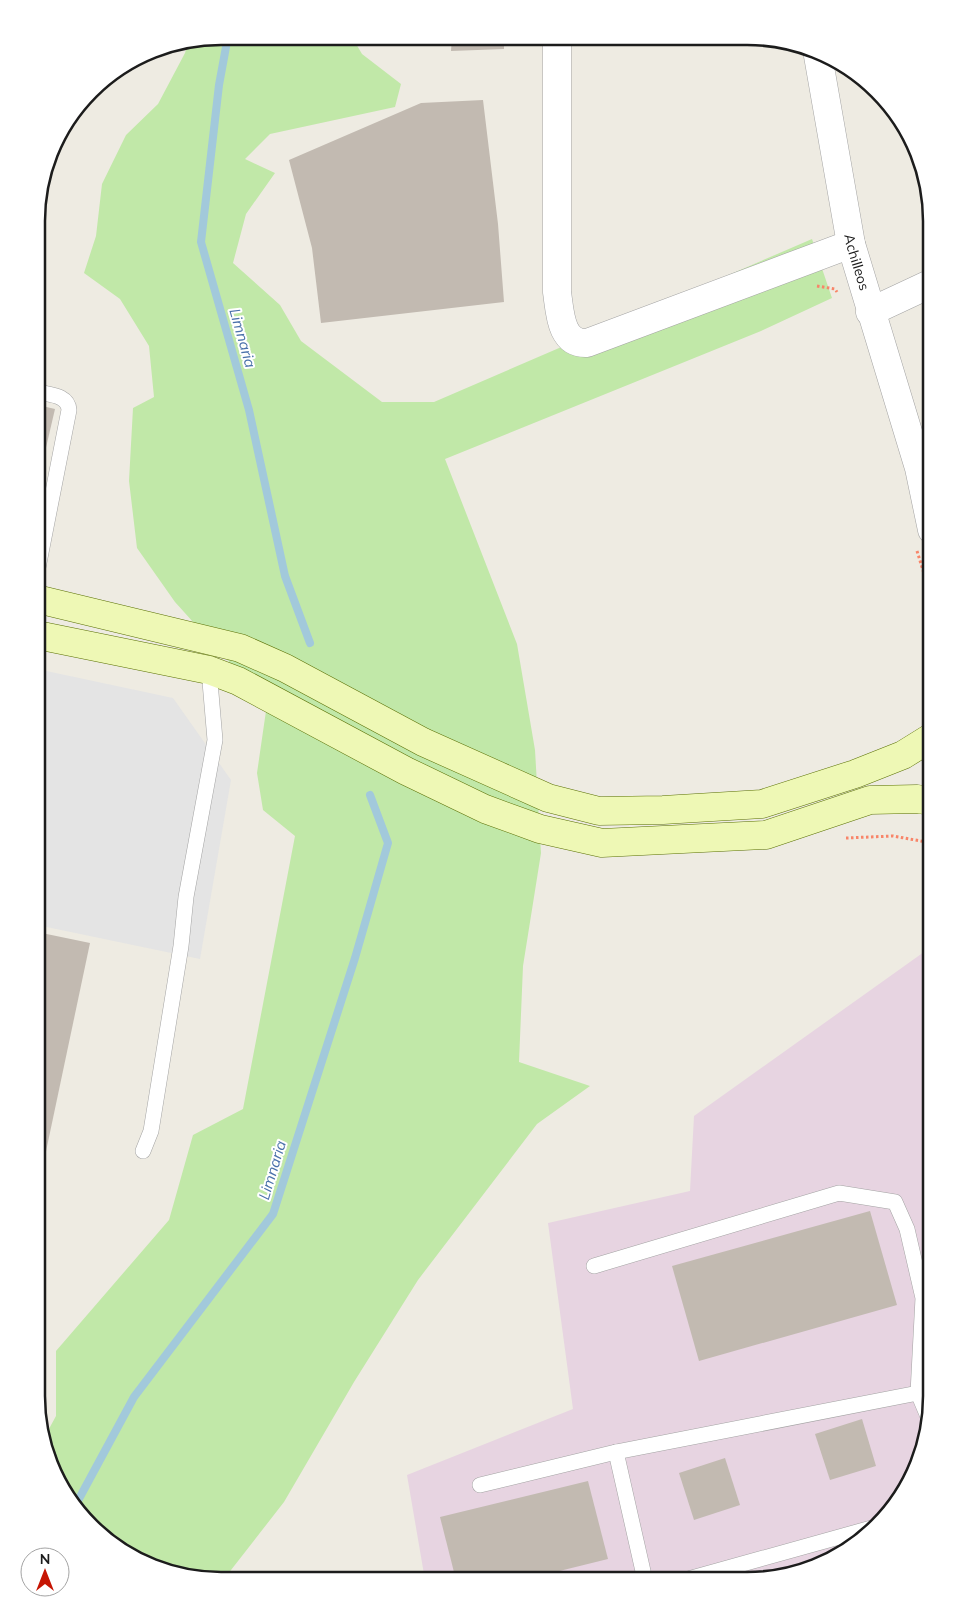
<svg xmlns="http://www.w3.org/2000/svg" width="968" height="1617" font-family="Mulish,sans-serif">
<rect width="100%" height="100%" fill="#eeebe2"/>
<polygon fill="#e7d4e1" points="931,947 931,1409 918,1467 894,1508 859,1543 818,1567 748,1581 425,1580 407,1475 573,1409 548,1223 690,1191 694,1116"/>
<polygon fill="#c1e8a8" points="221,36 352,37 362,54 401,84 395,107 270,134 245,159 275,173 246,214 233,263 280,305 301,341 382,402 434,402 812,239 832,298 761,331 445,459 517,644 535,750 541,853 523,966 519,1062 590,1086 537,1124 418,1280 354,1382 284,1502 224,1579 197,1579 150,1567 108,1542 74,1508 50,1467 44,1438 56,1416 56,1351 169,1220 193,1135 243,1109 295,836 263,810 257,773 267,704 175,602 137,548 129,481 133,408 154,397 149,346 120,299 84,273 96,236 102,184 126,135 158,104 185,53 188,43"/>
<polygon fill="#e4e4e4" points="37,669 173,698 231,780 200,959 37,925"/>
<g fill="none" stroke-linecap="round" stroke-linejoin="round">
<g stroke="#a2c9db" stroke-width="8">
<polyline points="228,36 219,85 201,242 249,410 285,576 310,643"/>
<polyline points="74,1508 134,1397 273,1214 355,958 388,843 370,795"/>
</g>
</g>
<g fill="#c2bab1">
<polygon points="452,37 504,37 504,49 451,51"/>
<polygon points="483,100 498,224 504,302 321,323 312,248 289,160 421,103"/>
<polygon points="38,297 43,298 39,324 38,324"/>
<polygon points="38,405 55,409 38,482 37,482"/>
<polygon points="37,932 90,943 37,1194"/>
<polygon points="870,1211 897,1305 699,1361 672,1266"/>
<polygon points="862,1419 876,1466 830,1480 815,1434"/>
<polygon points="725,1458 740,1505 694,1520 679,1473"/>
<polygon points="588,1481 608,1559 523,1580 456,1580 440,1517"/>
</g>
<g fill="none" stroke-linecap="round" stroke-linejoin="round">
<g stroke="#a3a3a3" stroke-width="16">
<g id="lane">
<path d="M 37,573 L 69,410 C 68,395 50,395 38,392"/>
<polyline points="143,1151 151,1131 181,946 186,897 215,740 209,670"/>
<polyline points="594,1266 839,1193 895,1202 907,1229 923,1298 918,1393 929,1419"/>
<polyline points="616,1452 645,1580"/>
<polyline points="480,1485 616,1452 918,1393 931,1389"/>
<polyline points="681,1581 875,1527"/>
</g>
</g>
<g stroke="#a3a3a3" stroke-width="29">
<g id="street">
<path d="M 557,37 L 557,292 C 560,312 560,344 587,343 L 851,244"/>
<path id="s1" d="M 817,50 L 851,244 L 919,468 L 932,530"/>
<polyline points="870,312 932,283"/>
</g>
</g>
<g stroke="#5b7106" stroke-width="29">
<g id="secondary">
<polyline points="37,599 240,648 285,668 423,742 548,798 599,811 663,810 762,804 855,774 903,755 932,737"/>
<polyline points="37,635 209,670 238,681 406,771 485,809 540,829 602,843 766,835 870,800 917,799 932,801"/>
</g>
</g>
<g stroke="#f88569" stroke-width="3" stroke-dasharray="2.5 2.5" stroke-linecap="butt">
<polyline points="817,286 835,289 837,292"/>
<polyline points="917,551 932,599"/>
<polyline points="846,838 893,836 932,843"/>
</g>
<use href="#lane" stroke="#fff" stroke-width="15"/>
<use href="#street" stroke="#fff" stroke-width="28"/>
<use href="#secondary" stroke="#eef8b5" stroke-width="28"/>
</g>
<g text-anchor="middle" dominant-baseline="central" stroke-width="4" stroke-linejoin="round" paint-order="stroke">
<g font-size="14" fill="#1c1c1c" stroke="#fff">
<text stroke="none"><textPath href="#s1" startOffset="216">Achilleos</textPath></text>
</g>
<g font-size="15" font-style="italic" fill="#4a71aa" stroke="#fff">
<text transform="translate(243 338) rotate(74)">Limnaria</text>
<text transform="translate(272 1170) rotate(-73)">Limnaria</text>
</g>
</g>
<path d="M0 0H968V1617H0ZM221 45H747A176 176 0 0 1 923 221V1396A176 176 0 0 1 747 1572H221A176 176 0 0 1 45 1396V221A176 176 0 0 1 221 45Z" fill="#fff" fill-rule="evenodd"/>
<path fill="none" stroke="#1c1c1c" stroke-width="2.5" d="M221 45H747A176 176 0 0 1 923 221V1396A176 176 0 0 1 747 1572H221A176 176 0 0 1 45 1396V221A176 176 0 0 1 221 45Z"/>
<g transform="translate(45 1572)"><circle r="24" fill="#ffffff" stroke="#a4a4a4"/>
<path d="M0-4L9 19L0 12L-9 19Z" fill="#c61503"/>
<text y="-8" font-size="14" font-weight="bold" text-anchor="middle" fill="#1c1c1c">N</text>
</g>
</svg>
